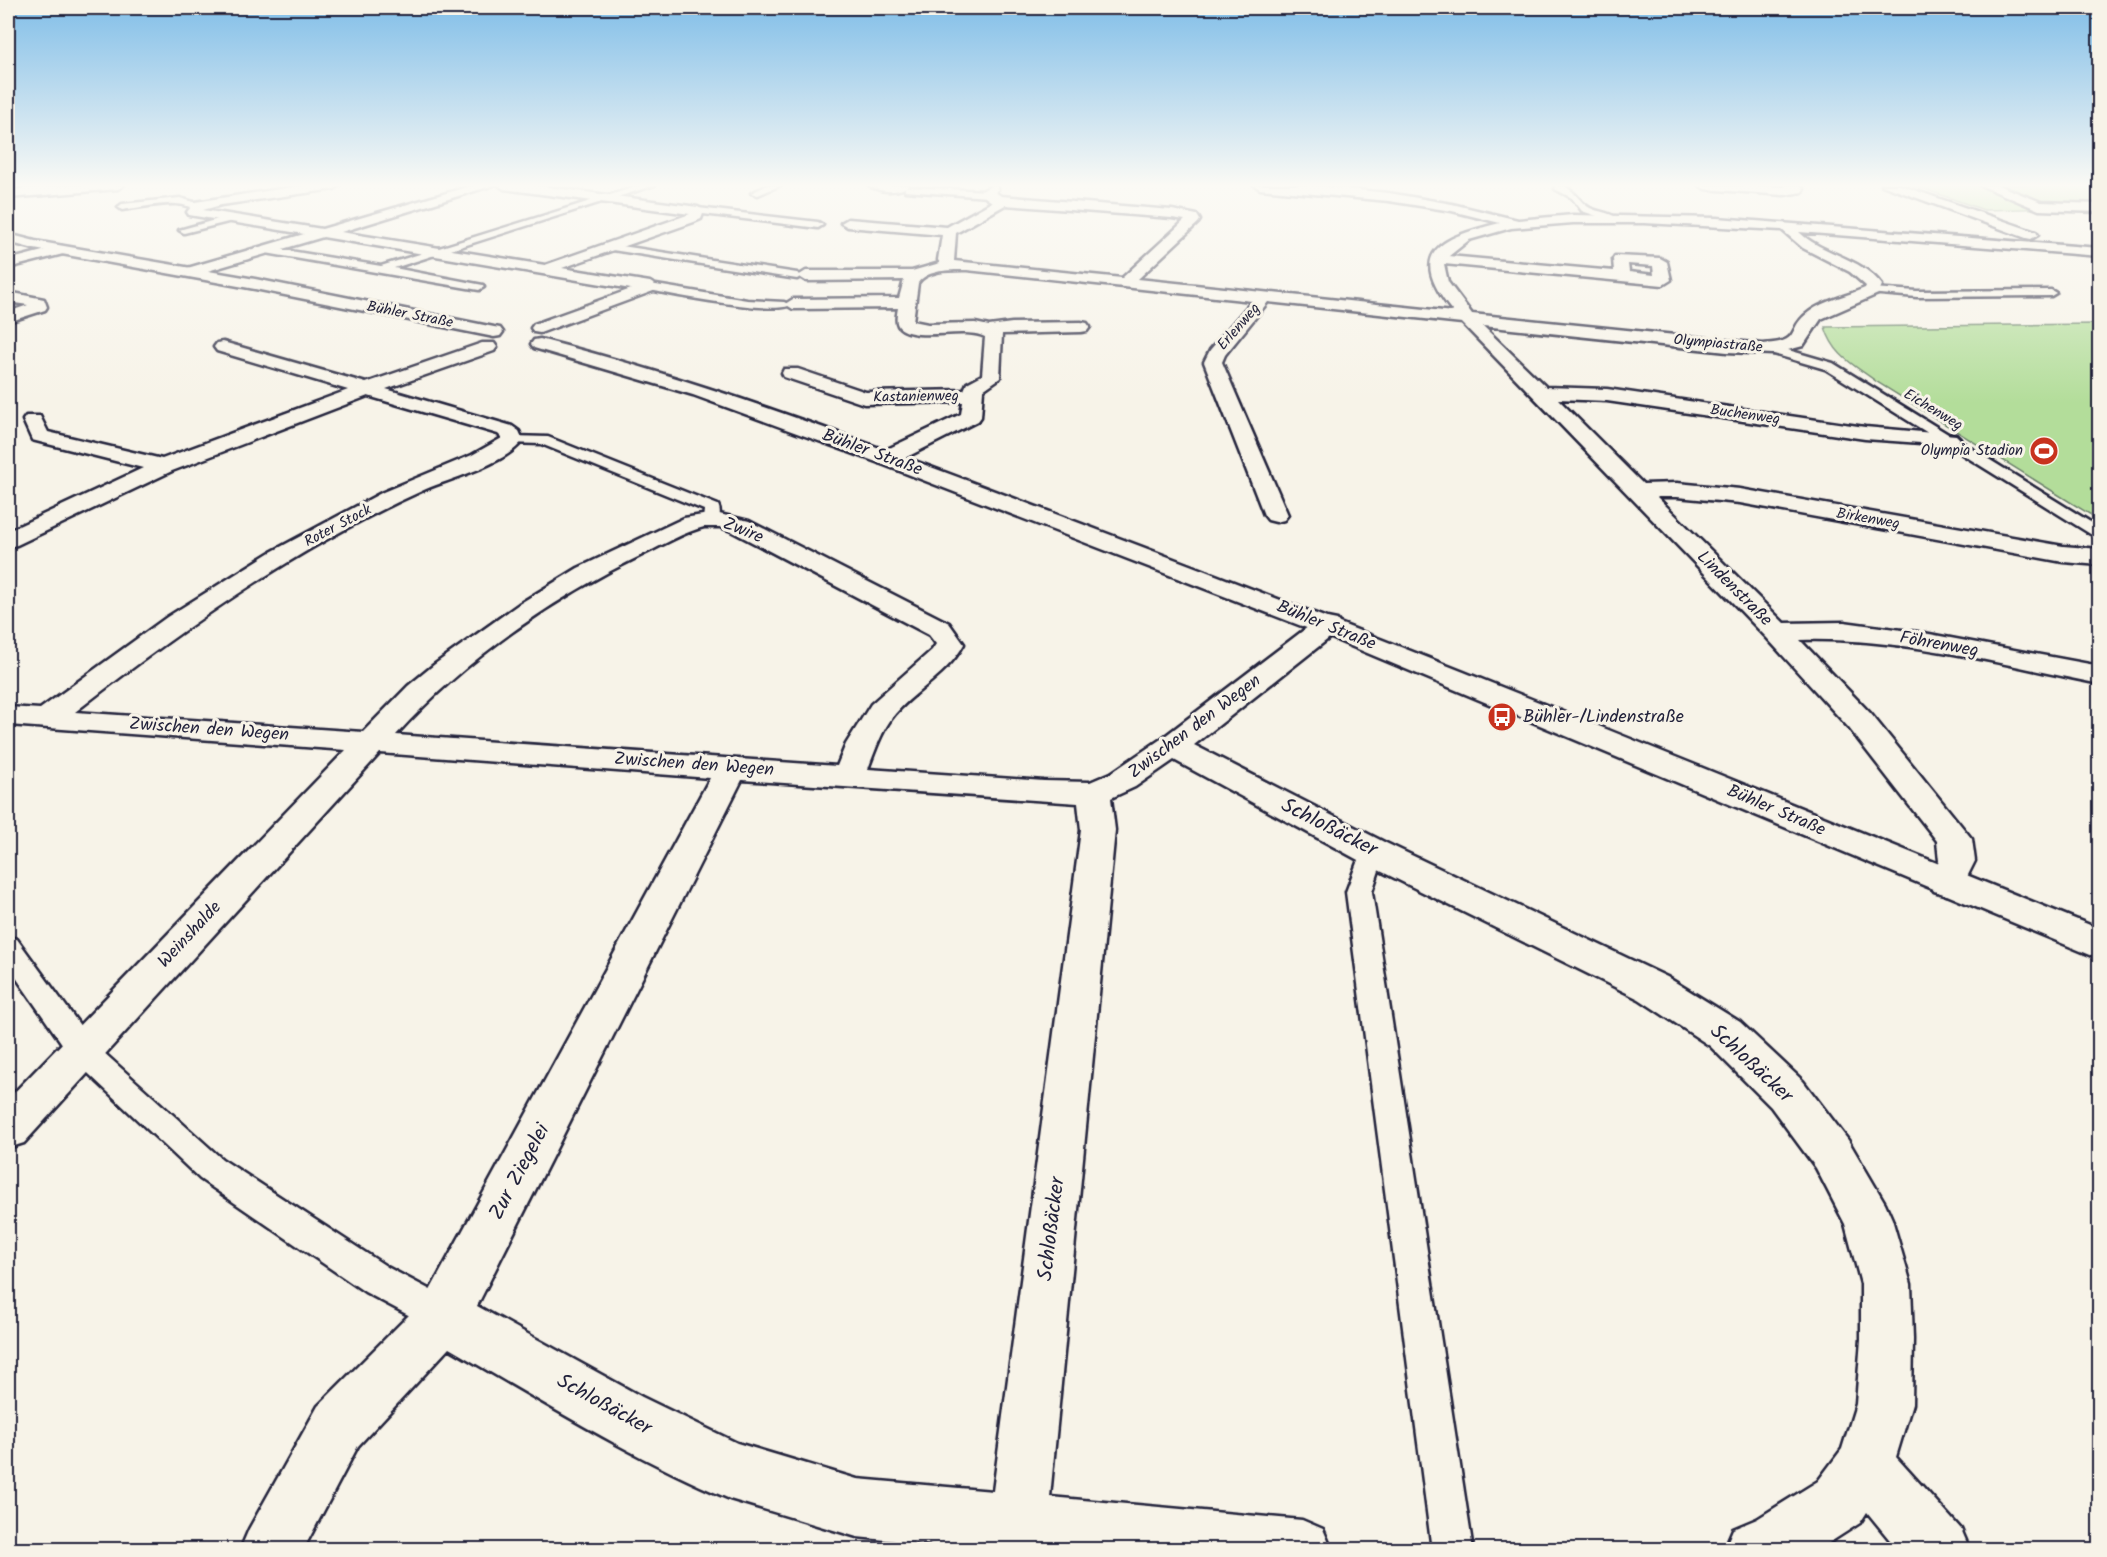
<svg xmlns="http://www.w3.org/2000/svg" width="2107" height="1557" font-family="Kalam,sans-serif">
<rect width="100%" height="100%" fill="#f7f3e8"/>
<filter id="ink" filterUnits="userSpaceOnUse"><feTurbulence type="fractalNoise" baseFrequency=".0167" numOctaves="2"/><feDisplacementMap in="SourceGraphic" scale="12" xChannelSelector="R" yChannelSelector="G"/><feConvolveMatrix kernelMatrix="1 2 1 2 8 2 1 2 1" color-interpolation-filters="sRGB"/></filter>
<g filter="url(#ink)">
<g fill="#b3dd9a" stroke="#6a806a" stroke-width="1.5">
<polygon points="1913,185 2099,185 2099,207 1984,210"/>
<path d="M 2099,324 L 2099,520 L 1877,382 C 1853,364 1834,356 1825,327 Z"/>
</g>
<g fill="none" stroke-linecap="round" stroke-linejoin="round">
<g stroke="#22223b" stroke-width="5">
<g id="service">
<polygon points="8,185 24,185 8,188"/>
<polygon points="642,185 655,185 394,268 483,285 484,287 479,290 266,253 261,250 266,247 381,266"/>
<polygon points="768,185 781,185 758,195 751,193"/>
<path d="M 1555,185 C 1574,185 1577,201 1590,208 C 1598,212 1609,212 1617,218 L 1612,221 L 1582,211 L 1572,198 L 1555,189 Z"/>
<polygon points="908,187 989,191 993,194 989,197 905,191 905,187"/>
<path d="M 180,198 L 204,205 C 195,211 186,204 176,204 C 159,203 139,208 122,210 L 118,207 L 122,204 Z"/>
<polygon points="698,208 818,222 823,225 818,228 695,213 694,211"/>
<polygon points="233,215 236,216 236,220 184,233 179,230"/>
<polygon points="609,244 797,273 802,276 797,279 606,249 606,245"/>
<path d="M 650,284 L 747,300 L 784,302 L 790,305 C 777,315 667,294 646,289 L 645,287 Z"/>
<polygon points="1872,288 1917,291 2051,290 2056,293 2051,296 1917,297 1868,293 1868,289"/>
<polygon points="1771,345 1833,363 2100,528 2100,540 1825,369 1767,352 1765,349"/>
<path d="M 512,436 L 548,437 L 718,505 C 721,510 720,518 717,523 L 705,523 L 703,520 L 704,510 L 541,444 L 507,443 L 505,440 Z"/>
<polygon points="1373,844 1382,846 1385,852 1372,892 1473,1550 1432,1550 1346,892 1361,852 1364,846"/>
<polygon points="8,936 17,939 92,1042 222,1159 389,1268 457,1304 462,1316 457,1328 444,1334 365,1292 200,1179 72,1058 8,966"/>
</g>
</g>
<g stroke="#22223b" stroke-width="5">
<g id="minor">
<polygon points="306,185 340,185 334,189 221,205 203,210 322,229 474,185 494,185 341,232 545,265 690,214 504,189 498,185 533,185 698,207 704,211 701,219 694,222 562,268 650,282 658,287 656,290 540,333 534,332 531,328 534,324 631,289 323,237 194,275 184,275 181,272 184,269 304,234 189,215 187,212 195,202"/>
<path d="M 868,185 L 909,185 C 899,194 878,192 868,185 Z"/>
<path d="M 992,185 L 996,186 L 998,189 L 995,192 L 1001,196 L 1172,210 L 1197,215 L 1200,220 L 1198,223 L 1138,279 L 1453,312 C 1404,251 1441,238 1500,223 L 1452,211 L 1389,201 L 1260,189 L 1254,185 L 1308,185 L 1389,193 L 1452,204 L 1518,220 L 1573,215 L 1717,218 L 2100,248 L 2100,256 L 1799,232 C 1823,255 1861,257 1882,285 L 1878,294 L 1821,319 L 1803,346 L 1773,354 L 1727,352 L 1483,326 L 1546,387 L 1607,389 L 1865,427 L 1956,435 L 1960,439 L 1956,443 L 1949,445 L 1865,439 L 1607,401 L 1558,399 L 1643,484 L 1677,483 L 1740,489 L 2063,546 L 2100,549 L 2100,565 L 2063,562 L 1740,503 L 1677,497 L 1657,497 L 1784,623 L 1844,622 L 1924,633 L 2100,666 L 2100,684 C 2001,664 1900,637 1800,640 L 1871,714 L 1972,839 L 1975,861 L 1960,891 L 1947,895 L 1934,891 L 1929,882 L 1939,861 L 1937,841 L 1849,728 L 1767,638 L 1462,323 L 1268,302 L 1225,355 L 1222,362 L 1288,515 L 1284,520 L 1276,522 L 1268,520 L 1264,515 L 1204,362 L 1210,350 L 1252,301 L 967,270 C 951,270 928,269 918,283 L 913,321 L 928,324 L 975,323 L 989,326 L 1012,323 L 1081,322 L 1087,323 L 1090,327 L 1087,331 L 1081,332 L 1002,334 L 1000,378 L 983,390 L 981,417 L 978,421 L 895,463 L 887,465 L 879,463 L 876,458 L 879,453 L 961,414 L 963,402 L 864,404 L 784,377 L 782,373 L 784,369 L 798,369 L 866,392 L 964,390 L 967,383 L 982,375 L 985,337 C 963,326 916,343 899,327 C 895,322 897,314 898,308 L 793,309 L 785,304 L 793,299 L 899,298 L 904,280 L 806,281 L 798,276 L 806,271 L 912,271 L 940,263 L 938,260 L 942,235 L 848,227 L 841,223 L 848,219 L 947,227 L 992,202 L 985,197 L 982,191 ZM 1005,205 L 1172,218 L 1185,220 L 1122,278 L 954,261 L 956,233 ZM 1573,223 L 1644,223 L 1782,230 L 1803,248 L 1850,272 L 1866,286 L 1865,288 C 1847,296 1825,300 1809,312 C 1785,329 1804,342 1763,344 L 1472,314 L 1448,282 L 1444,264 L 1663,285 L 1671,280 L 1667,262 L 1660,258 L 1615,256 L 1613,259 L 1614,271 L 1449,256 L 1469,240 L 1511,228 ZM 1628,264 L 1653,266 L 1654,275 L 1629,272 Z"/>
<polygon points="1699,185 1784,187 1786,187 1785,185 1800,185 1804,189 1802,192 1784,195 1705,189"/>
<polygon points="1882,185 1900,185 2036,232 2038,235 2031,239 2026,238"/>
<polygon points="1980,185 1998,185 2041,202 2100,204 2100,212 2039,210"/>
<polygon points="62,246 69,250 67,253 8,268 8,260"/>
<polygon points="8,292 44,299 47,307 45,310 8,322 8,312 28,305 8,302"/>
<path d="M 223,342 L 366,383 L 482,343 L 494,343 L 497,347 L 494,351 L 386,389 L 512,426 L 519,431 L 523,440 C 506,464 453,478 426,489 C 299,546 184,627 75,712 L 363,732 L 408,686 L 435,664 L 519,604 L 578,568 L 684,518 L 715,513 L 749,521 L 949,623 L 964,644 C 948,674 917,689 895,714 C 882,729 875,751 868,769 L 1044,781 L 1090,782 L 1111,773 L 1161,739 L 1317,620 L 1327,618 L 1337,620 L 1341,626 L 1337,632 L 1194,745 L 1386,843 L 1667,977 L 1740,1022 L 1803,1081 L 1848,1140 L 1885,1203 L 1892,1219 L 1911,1284 L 1913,1339 L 1912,1404 L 1896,1457 L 1961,1529 L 1970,1550 L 1898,1550 L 1867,1512 L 1860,1523 L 1818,1550 L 1724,1550 L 1733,1529 L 1757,1519 L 1818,1481 L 1842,1449 L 1856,1404 L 1861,1339 L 1861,1284 L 1845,1224 L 1816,1168 L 1771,1107 L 1710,1046 L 1639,999 L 1360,861 L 1174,760 L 1135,787 L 1111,798 L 1115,830 L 1050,1497 L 1302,1520 L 1323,1529 L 1332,1550 L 983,1550 L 857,1537 L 730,1499 C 632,1458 541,1401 449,1348 L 358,1446 L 303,1550 L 240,1550 L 249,1529 L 318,1406 L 426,1298 L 710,778 L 380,753 L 24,1143 L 8,1148 L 8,1099 L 346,750 L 8,725 L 8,707 L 40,709 L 167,617 L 271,552 L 383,492 L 472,455 L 502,438 L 498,434 L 368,396 L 172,471 L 17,545 L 8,547 L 8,531 L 143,468 L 32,440 L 23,420 L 26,416 L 40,416 L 48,432 L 162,459 L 348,390 L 217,351 L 214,347 L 217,343 ZM 704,527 L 720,527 L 731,531 L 929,635 L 936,644 L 932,650 L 871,704 L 846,744 L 837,766 L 396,735 C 465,659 554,597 646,553 C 665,544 684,532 704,527 ZM 742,780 L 1078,803 L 1081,830 L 993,1491 L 857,1479 L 737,1443 L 642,1397 L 477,1306 Z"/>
</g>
</g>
<g stroke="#22223b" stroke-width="5">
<g id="tertiary">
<polygon points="70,185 124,185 118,189 8,198 8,190"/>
<polygon points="8,234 35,241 255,279 494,327 500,328 503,332 500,336 494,337 255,289 34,249 8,242"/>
<path d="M 540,339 C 732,388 917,462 1103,532 C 1437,658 1768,795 2100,929 L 2100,959 L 1317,632 L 879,463 L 693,395 L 534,348 L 531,344 L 534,340 Z"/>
</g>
</g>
<use href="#service" fill="#f7f3e8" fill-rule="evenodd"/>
<use href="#minor" fill="#f7f3e8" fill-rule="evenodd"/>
<use href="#tertiary" fill="#f7f3e8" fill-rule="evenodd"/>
</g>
</g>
<linearGradient id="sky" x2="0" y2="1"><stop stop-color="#81bee8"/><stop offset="0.46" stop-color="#fbfaf5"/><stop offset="1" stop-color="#fbfaf5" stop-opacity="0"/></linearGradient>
<rect width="2107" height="403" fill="url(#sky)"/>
<defs>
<g id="stadium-disc" transform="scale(1.5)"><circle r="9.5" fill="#c8321e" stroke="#f7f3e8"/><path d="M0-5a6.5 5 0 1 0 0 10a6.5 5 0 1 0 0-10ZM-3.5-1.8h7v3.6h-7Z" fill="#fff"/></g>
<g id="bus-disc" transform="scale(1.5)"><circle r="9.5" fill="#c8321e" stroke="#f7f3e8"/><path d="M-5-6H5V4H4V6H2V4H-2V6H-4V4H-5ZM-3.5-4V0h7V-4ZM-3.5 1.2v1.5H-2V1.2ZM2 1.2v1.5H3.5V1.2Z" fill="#fff"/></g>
</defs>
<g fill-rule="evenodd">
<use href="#stadium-disc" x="2044" y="451"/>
<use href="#bus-disc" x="1502" y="717"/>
</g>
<g text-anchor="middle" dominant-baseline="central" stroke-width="6" stroke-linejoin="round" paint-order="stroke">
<g font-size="15" fill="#22223b" stroke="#f7f3e8">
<text transform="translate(410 315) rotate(11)">Bühler Straße</text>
<text transform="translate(1239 327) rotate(-49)">Erlenweg</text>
<text transform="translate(1718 344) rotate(5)">Olympiastraße</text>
<text transform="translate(916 397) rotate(-1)">Kastanienweg</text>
<text transform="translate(1933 410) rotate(31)">Eichenweg</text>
<text transform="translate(1745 415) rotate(8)">Buchenweg</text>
<text transform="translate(1868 519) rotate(10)">Birkenweg</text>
<text transform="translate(338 526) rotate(-28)">Roter Stock</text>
</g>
<g font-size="15" fill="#22223b" stroke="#f7f3e8" text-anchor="end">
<text x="2023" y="451">Olympia Stadion</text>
</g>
<g font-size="18" fill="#22223b" stroke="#f7f3e8">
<text transform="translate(872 453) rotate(20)">Bühler Straße</text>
<text transform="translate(743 531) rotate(22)">Zwire</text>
<text transform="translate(1734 589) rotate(45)">Lindenstraße</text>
<text transform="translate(1326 626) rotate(22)">Bühler Straße</text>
<text transform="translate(1939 645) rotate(10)">Föhrenweg</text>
<text transform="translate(1195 727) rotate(-37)">Zwischen den Wegen</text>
<text transform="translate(209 730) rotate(4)">Zwischen den Wegen</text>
<text transform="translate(694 765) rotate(4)">Zwischen den Wegen</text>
<text transform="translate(1776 811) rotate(23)">Bühler Straße</text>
<text transform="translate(190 935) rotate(-47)">Weinshalde</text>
</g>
<g font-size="18" fill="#22223b" stroke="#f7f3e8" text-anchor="start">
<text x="1523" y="717">Bühler-/Lindenstraße</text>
</g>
<g font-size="21" fill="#22223b" stroke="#f7f3e8">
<text transform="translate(1329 828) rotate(27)">Schloßäcker</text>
<text transform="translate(1751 1064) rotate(43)">Schloßäcker</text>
<text transform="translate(520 1172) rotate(-62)">Zur Ziegelei</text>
<text transform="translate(1052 1229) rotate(-83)">Schloßäcker</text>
<text transform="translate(604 1405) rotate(29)">Schloßäcker</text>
</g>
</g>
<rect width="2107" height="1557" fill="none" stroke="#f7f3e8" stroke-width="30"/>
<rect x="15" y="15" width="2077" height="1527" fill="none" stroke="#22223b" stroke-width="2" filter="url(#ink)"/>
</svg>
